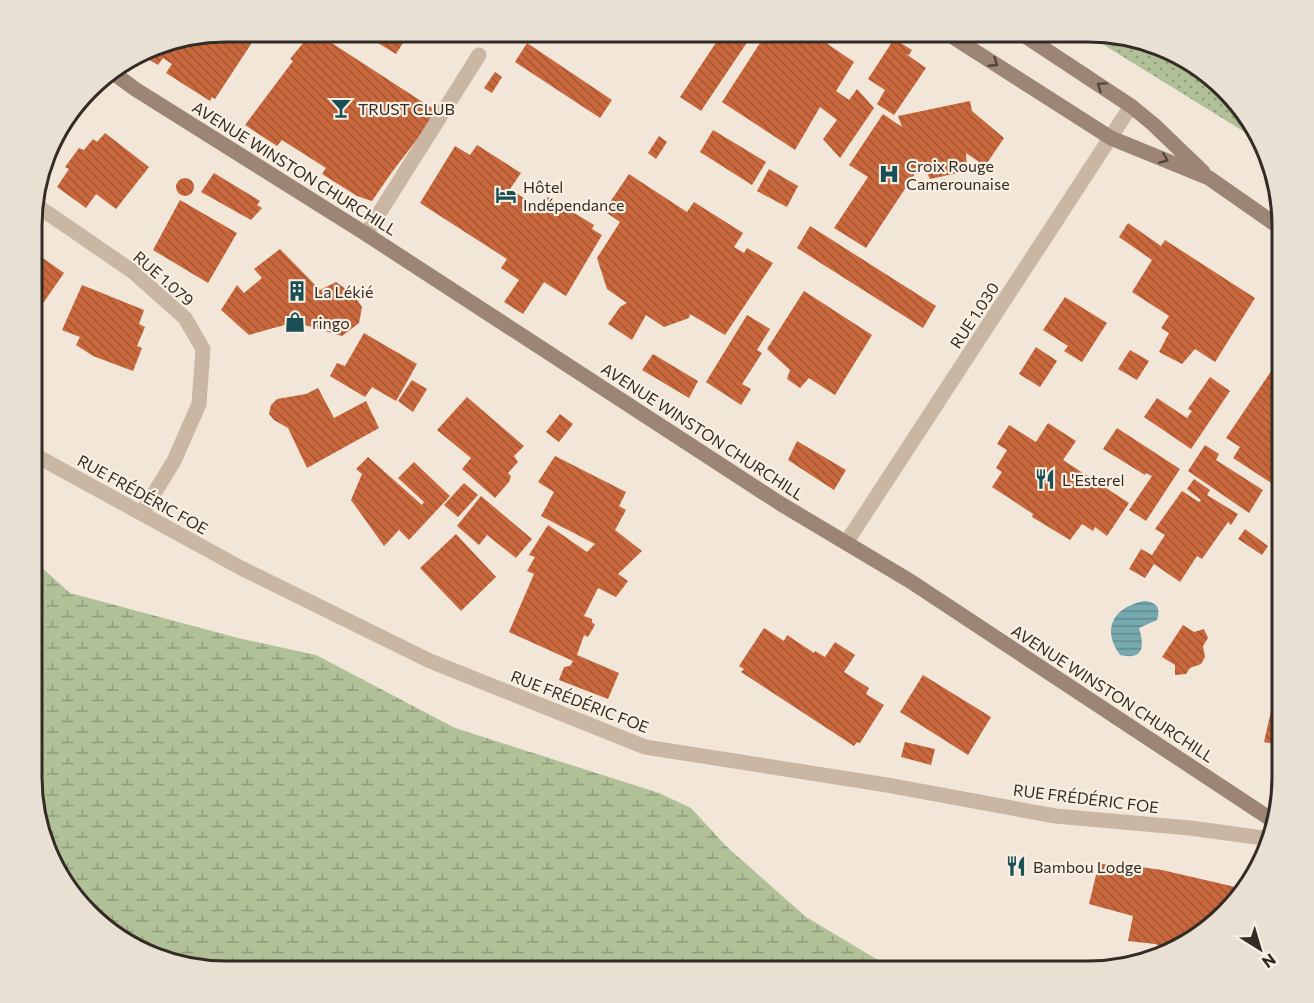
<svg xmlns="http://www.w3.org/2000/svg" width="1314" height="1003" font-family="Commissioner,sans-serif">
<defs>
<pattern id="grass-dots" width="8" height="8" patternUnits="userSpaceOnUse" patternTransform="scale(1.5)"><rect width="8" height="8" fill="#b0c097"/><path d="M2 2h.1M6 6h.1" fill="none" stroke="#909c7b" stroke-width="1.8" stroke-linecap="round"/></pattern>
<pattern id="wetland-marsh" width="20" height="14" patternUnits="userSpaceOnUse" patternTransform="scale(1.5)"><rect width="20" height="14" fill="#b0c097"/><path d="M1 5h8M5 5V1M11 12h8M15 12V8" fill="none" stroke="#909c7b"/></pattern>
<pattern id="water-rules" width="6" height="5" patternUnits="userSpaceOnUse" patternTransform="scale(1.5)"><rect width="6" height="5" fill="#76a9af"/><path d="M0 2.5h6" fill="none" stroke="#628a8e"/></pattern>
<pattern id="building-back-hatch" width="6" height="6" patternUnits="userSpaceOnUse" patternTransform="scale(1.5)"><rect width="6" height="6" fill="#c9673d"/><path d="M-1 5l2 2M0 0l6 6M5-1l2 2" fill="none" stroke="#a45533"/></pattern>
</defs>
<rect width="100%" height="100%" fill="#f1e6d7"/>
<polygon fill="url(#grass-dots)" points="1083,32 1101,32 1162,46 1216,79 1263,140 1264,144"/>
<polygon fill="url(#wetland-marsh)" points="32,559 70,593 238,638 316,655 455,728 659,793 691,808 726,846 806,917 878,960 878,971 213,971 152,957 98,924 52,863 32,790"/>
<path fill="url(#water-rules)" d="M 1144,601 C 1157,602 1161,608 1157,620 L 1139,628 C 1145,648 1143,660 1120,655 C 1101,628 1114,607 1144,601 Z"/>
<g fill="url(#building-back-hatch)">
<polygon points="226,32 259,32 215,99 212,97 210,101 166,73 172,64 163,58 158,65 141,55 163,42"/>
<polygon points="360,32 410,32 396,54"/>
<polygon points="723,32 754,32 701,111 680,97"/>
<polygon points="767,32 810,32 854,62 836,91 849,100 857,89 874,108 840,158 823,139 837,120 820,107 795,150 722,102"/>
<polygon points="308,37 320,43 324,38 438,112 392,172 372,201 357,196 322,174 326,168 282,140 277,146 245,125 293,61 290,59"/>
<polygon points="894,39 912,50 909,55 906,54 926,68 894,115 877,104 885,90 868,79"/>
<polygon points="527,43 612,100 600,118 515,62"/>
<polygon points="495,72 502,77 492,93 484,88"/>
<polygon points="970,101 972,111 1004,138 985,166 966,153 967,171 930,179 922,163 866,248 834,228 868,177 849,165 883,114 902,127 898,116"/>
<polygon points="713,130 766,162 752,185 700,152"/>
<polygon points="105,133 149,167 116,209 96,194 86,208 57,187 69,169 65,167 79,148 84,150 93,139 97,142"/>
<polygon points="659,136 667,142 656,159 648,153"/>
<polygon points="477,145 521,173 510,189 540,209 548,197 594,225 592,229 602,235 566,296 544,282 523,314 504,302 519,280 501,268 507,259 420,203 455,146 470,155"/>
<polygon points="769,169 798,186 787,207 757,191"/>
<polygon points="214,173 260,201 257,205 262,208 251,220 201,192"/>
<polygon points="629,174 687,212 694,202 743,233 734,247 744,253 747,248 773,263 725,335 690,314 689,318 664,327 646,315 632,340 608,324 620,307 627,303 607,289 597,258 620,222 604,211"/>
<circle cx="185" cy="187" r="9"/>
<polygon points="180,200 237,233 208,283 153,250"/>
<polygon points="1128,223 1161,246 1165,240 1255,298 1215,362 1195,349 1182,364 1159,352 1169,333 1161,328 1169,316 1132,292 1152,260 1119,237"/>
<polygon points="810,226 936,306 923,328 797,248"/>
<polygon points="280,249 320,290 336,282 354,295 362,307 359,323 342,336 295,322 249,335 221,310 237,285 244,293 262,278 254,269"/>
<polygon points="33,251 64,273 37,312 33,310"/>
<polygon points="82,285 144,310 139,324 145,327 137,346 142,348 133,371 93,356 76,345 80,337 62,330"/>
<polygon points="804,291 872,335 835,395 809,378 800,388 787,379 790,370 767,349"/>
<polygon points="1065,297 1107,323 1082,362 1064,351 1068,346 1043,330"/>
<polygon points="747,315 770,329 757,350 762,353 742,384 751,389 741,405 706,382"/>
<polygon points="364,333 417,364 396,401 372,387 365,397 330,376 337,363 345,366"/>
<polygon points="1036,347 1057,361 1040,387 1019,374"/>
<polygon points="1130,350 1149,361 1137,380 1118,369"/>
<polygon points="653,354 698,381 689,398 642,370"/>
<polygon points="1282,355 1282,490 1233,458 1240,447 1226,438"/>
<polygon points="1210,377 1230,391 1191,449 1144,417 1157,398 1187,418 1192,411 1188,409"/>
<polygon points="412,380 427,389 413,412 398,401"/>
<polygon points="318,388 334,418 366,401 379,428 307,468 288,428 274,420 269,414 271,405 277,399 306,394"/>
<polygon points="467,397 524,446 514,456 518,462 508,473 511,476 509,482 495,498 462,469 471,458 437,430"/>
<polygon points="560,414 573,424 559,442 546,432"/>
<polygon points="1048,423 1076,441 1063,460 1129,503 1107,536 1095,527 1093,531 1082,524 1070,540 1032,517 1033,514 992,487 1002,472 996,468 1007,450 997,444 1009,425 1036,442"/>
<polygon points="1117,428 1180,469 1146,521 1129,510 1152,476 1146,473 1145,475 1103,449"/>
<polygon points="797,441 846,470 834,490 788,460"/>
<polygon points="1205,445 1219,454 1216,460 1263,490 1249,513 1188,471"/>
<polygon points="555,456 626,492 619,506 626,510 615,530 642,551 618,574 628,581 616,597 598,588 584,616 592,619 592,622 595,625 588,637 584,635 577,655 619,673 608,699 559,680 564,667 570,666 573,661 509,632 534,574 527,571 535,557 529,555 548,525 587,552 595,544 541,516 554,492 538,482"/>
<polygon points="368,457 422,505 424,502 398,478 414,462 450,496 409,540 399,530 384,546 351,500 362,474 356,469"/>
<polygon points="1194,479 1210,490 1207,495 1238,514 1231,525 1228,522 1202,559 1197,556 1180,582 1154,564 1145,578 1129,569 1141,549 1152,555 1165,535 1155,529 1182,491 1199,502 1201,500 1187,489"/>
<polygon points="464,483 478,495 458,517 444,505"/>
<polygon points="1282,492 1282,514 1272,508"/>
<polygon points="481,496 532,539 516,558 487,535 479,545 457,526"/>
<polygon points="1245,529 1268,546 1262,555 1238,539"/>
<polygon points="456,534 496,577 461,611 420,568"/>
<polygon points="1183,625 1194,632 1204,629 1208,638 1203,646 1205,657 1201,664 1190,668 1186,674 1175,675 1175,665 1162,657"/>
<polygon points="764,628 784,641 787,635 814,653 815,651 825,657 835,642 855,655 844,672 869,688 866,694 884,705 860,743 857,742 854,746 741,672 744,669 739,666"/>
<polygon points="1281,667 1282,667 1282,749 1273,748 1274,744 1264,742"/>
<polygon points="923,675 991,717 968,755 900,712"/>
<polygon points="905,742 935,749 931,765 901,757"/>
<polygon points="1099,863 1139,872 1140,867 1162,870 1244,889 1235,905 1175,951 1155,944 1128,941 1133,916 1089,904"/>
</g>
<g fill="none" stroke-linecap="round" stroke-linejoin="round">
<g stroke="#c9b7a3" stroke-width="15">
<polyline points="33,203 132,271 185,318 203,349 199,404 174,461 142,513"/>
<polyline points="366,234 479,55"/>
<polyline points="33,454 241,568 430,661 645,747 887,785 1055,816 1190,828 1271,839"/>
<polyline points="846,543 1131,106"/>
</g>
<g stroke="#9d8575" stroke-width="15">
<polyline points="945,32 1111,138 1209,178 1282,229"/>
<polyline points="1019,32 1131,106 1153,124 1203,172"/>
<polyline points="112,72 135,89 366,234 781,504 910,581 1275,822"/>
</g>
</g>
<defs><path id="oneway-chevron" d="M-2-3.5L2.5 0L-2 3.5" fill="none" stroke-width="1.6" stroke-linecap="round" stroke-linejoin="round" transform="scale(1.5)"/></defs>
<g stroke="#54463d">
<use href="#oneway-chevron" transform="translate(994 63) rotate(33)"/>
<use href="#oneway-chevron" transform="translate(1101 86) rotate(-146)"/>
<use href="#oneway-chevron" transform="translate(1164 159) rotate(23)"/>
</g>
<defs>
<g id="bar-bare" transform="scale(1.62)"><path d="M-6-5H6L.8 .8V4.5H3.5V6h-7V4.5H-.8V.8Z" fill="#1a4f56" stroke="#f9f0e3" stroke-width="2.5" paint-order="stroke"/></g>
<g id="hospital-bare" transform="scale(1.62)"><path d="M-5-5h3v3.5h4V-5h3V5h-3V1.5h-4V5h-3Z" fill="#1a4f56" stroke="#f9f0e3" stroke-width="2.5" paint-order="stroke"/></g>
<g id="hotel-bare" transform="scale(1.62)"><path d="M-6-4.5h1.5V1H6V5H4.5V3h-9V5H-6ZM-4 0a1.8 1.8 0 1 1 3.6 0ZM.5 0V-2.5h3Q6-2.5 6 0Z" fill="#1a4f56" stroke="#f9f0e3" stroke-width="2.5" paint-order="stroke"/></g>
<g id="building-bare" transform="scale(1.62)"><path d="M-4-6H4V6H1V3H-1V6H-4ZM-2.5-4.3h1.7v1.8h-1.7ZM.8-4.3h1.7v1.8H.8ZM-2.5-1h1.7V.8h-1.7ZM.8-1h1.7V.8H.8Z" fill="#1a4f56" stroke="#f9f0e3" stroke-width="2.5" paint-order="stroke"/></g>
<g id="shop-bare" transform="scale(1.62)"><path d="M-5-2.5h2.3a2.7 3.5 0 0 1 5.4 0H5L5.5 6h-11ZM-1.5-2.5h3a1.5 2.3 0 0 0-3 0Z" fill="#1a4f56" stroke="#f9f0e3" stroke-width="2.5" paint-order="stroke"/></g>
<g id="restaurant-bare" transform="scale(1.62)"><path d="M-5-6h1v4h1v-4h1v4h1v-4h1v5L-1.5 .5V6h-2V.5L-5-1ZM5-6V6H3V1.5H1.5Q1.5-4 5-6Z" fill="#1a4f56" stroke="#f9f0e3" stroke-width="2.5" paint-order="stroke"/></g>
</defs>
<g fill-rule="evenodd">
<use href="#bar-bare" x="341" y="108"/>
<use href="#hospital-bare" x="889" y="174"/>
<use href="#hotel-bare" x="506" y="195"/>
<use href="#building-bare" x="297" y="291"/>
<use href="#shop-bare" x="295" y="322"/>
<use href="#restaurant-bare" x="1045" y="479"/>
<use href="#restaurant-bare" x="1016" y="866"/>
</g>
<g text-anchor="middle" dominant-baseline="central" stroke-width="4.5" stroke-linejoin="round" paint-order="stroke">
<g font-size="16" fill="#342b25" stroke="#f9f0e3" text-anchor="start">
<text x="358" y="108">TRUST CLUB</text>
<text x="906" y="165">Croix Rouge<tspan x="906" dy="18">Camerounaise</tspan></text>
<text x="523" y="186">Hôtel<tspan x="523" dy="18">Indépendance</tspan></text>
<text x="314" y="291">La Lékié</text>
<text x="312" y="322">ringo</text>
<text x="1062" y="479">L'Esterel</text>
<text x="1033" y="866">Bambou Lodge</text>
</g>
<g font-size="16" fill="#342b25" stroke="#f9f0e3">
<text transform="translate(295 168) rotate(32)">AVENUE WINSTON CHURCHILL</text>
<text transform="translate(164 278) rotate(41)">RUE 1.079</text>
<text transform="translate(974 315) rotate(-57)">RUE 1.030</text>
<text transform="translate(703 431) rotate(33)">AVENUE WINSTON CHURCHILL</text>
<text transform="translate(143 494) rotate(29)">RUE FRÉDÉRIC FOE</text>
<text transform="translate(1113 693) rotate(33)">AVENUE WINSTON CHURCHILL</text>
<text transform="translate(580 701) rotate(21)">RUE FRÉDÉRIC FOE</text>
<text transform="translate(1086 798) rotate(7)">RUE FRÉDÉRIC FOE</text>
</g>
</g>
<path d="M0 0H1314V1003H0ZM226 42H1088A184 184 0 0 1 1272 226V777A184 184 0 0 1 1088 961H226A184 184 0 0 1 42 777V226A184 184 0 0 1 226 42Z" fill="#e9e0d4" fill-rule="evenodd"/>
<path fill="none" stroke="#342b25" stroke-width="3" d="M226 42H1088A184 184 0 0 1 1272 226V777A184 184 0 0 1 1088 961H226A184 184 0 0 1 42 777V226A184 184 0 0 1 226 42Z"/>
<g transform="translate(1260 949) rotate(143)" stroke="#f9f0e3" stroke-width="4.5" paint-order="stroke">
<path d="M0-4.5L10 22L0 15L-10 22Z" fill="#342b25"/>
<text y="-9" font-size="16" font-weight="bold" text-anchor="middle" fill="#342b25">N</text>
</g>
</svg>
